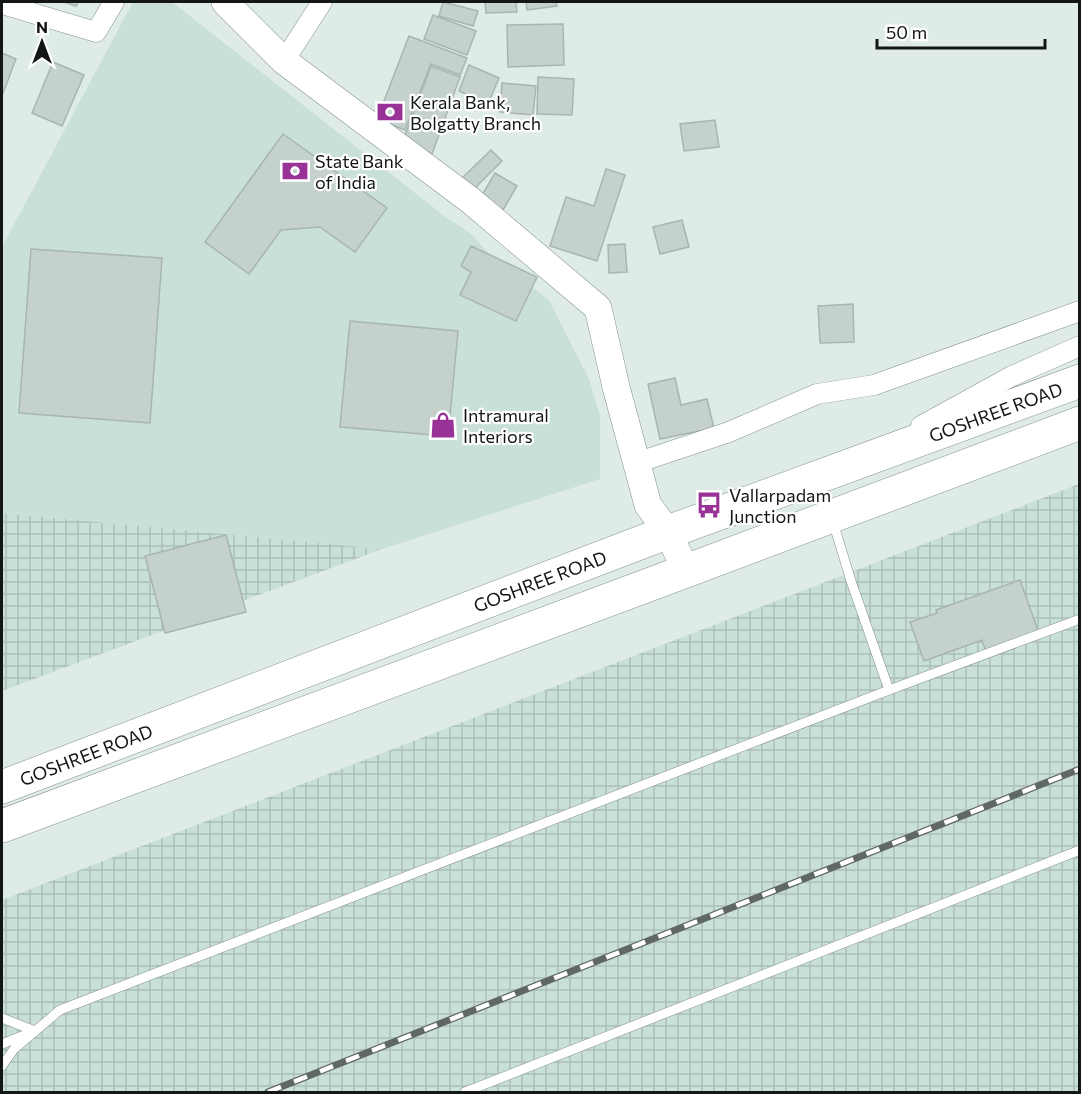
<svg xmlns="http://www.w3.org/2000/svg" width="1081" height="1094" font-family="Commissioner,sans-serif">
<defs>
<pattern id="industrial-grid" width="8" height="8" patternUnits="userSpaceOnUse" patternTransform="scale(1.5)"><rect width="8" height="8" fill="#c9dfd9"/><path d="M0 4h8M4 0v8" fill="none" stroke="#acbfb9"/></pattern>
</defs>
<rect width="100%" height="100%" fill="#deebe7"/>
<polygon fill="#c9dfd9" points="133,2 172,2 443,215 470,233 495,260 549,300 589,379 600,416 600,479 382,549 2,513 2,247"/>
<g fill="url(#industrial-grid)">
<polygon points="1079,484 1079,1092 2,1092 2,900"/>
<polygon points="2,513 382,549 2,691"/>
</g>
<g fill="#c4d1cd" stroke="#a8b5b1" stroke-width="1.5">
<polygon points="64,2 78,2 76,6"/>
<polygon points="443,2 478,11 473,26 439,16"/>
<polygon points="485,2 516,2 517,12 486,13"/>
<polygon points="526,2 556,2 557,6 527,10"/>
<polygon points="433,15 476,31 467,55 424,39"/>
<polygon points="563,24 564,65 508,67 507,25"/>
<polygon points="409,36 467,58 460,75 431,64 405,130 377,119"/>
<polygon points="2,53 16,59 2,96"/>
<polygon points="53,62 84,75 62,126 32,113"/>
<polygon points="469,65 499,78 488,104 459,91"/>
<polygon points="431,66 460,77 432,154 402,143"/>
<polygon points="538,77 574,79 572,115 537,114"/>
<polygon points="502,83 536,86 533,115 500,112"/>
<polygon points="715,120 719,147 684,151 680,124"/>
<polygon points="283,134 387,208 355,252 320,227 281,230 249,274 205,242"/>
<polygon points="491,150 502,161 469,194 457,183"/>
<polygon points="606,169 625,175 597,261 550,246 566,197 594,206"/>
<polygon points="495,173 517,186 503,210 481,197"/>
<polygon points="682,220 689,247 660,254 653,227"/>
<polygon points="625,244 627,272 609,273 608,245"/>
<polygon points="471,246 537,277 516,321 460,295 471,272 461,266"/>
<polygon points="31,249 162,258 150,423 19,413"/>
<polygon points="853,304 854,342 820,343 818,306"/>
<polygon points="350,321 458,331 449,426 444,433 434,435 340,427"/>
<polygon points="675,378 681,405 707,399 714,428 660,439 648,384"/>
<polygon points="226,535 246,612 165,633 145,556"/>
<polygon points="1020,580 1039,633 986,652 982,640 924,661 910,622 937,613 936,610"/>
</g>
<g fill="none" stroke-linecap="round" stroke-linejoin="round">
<g stroke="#85928e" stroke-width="10">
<g id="lane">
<polyline points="889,690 1080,619"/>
<polyline points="2,1018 35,1031"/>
<polyline points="2,1044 27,1034"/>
<polyline points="2,1066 14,1049 60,1010 889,690 851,581 833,522"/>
<polyline points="465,1092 1080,850"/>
</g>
</g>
<g stroke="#85928e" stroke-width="21">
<g id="street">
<polyline points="2,4 96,32 114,2"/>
<polyline points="284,61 322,2"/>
<polyline points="921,426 1012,376 1080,346"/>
<polyline points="636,463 729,432 817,394 874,385 1080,311"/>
</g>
</g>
<g stroke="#85928e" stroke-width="28">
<polyline id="secondary" points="225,2 284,61 470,200 598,308 616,387 648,505 668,532 686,571"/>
</g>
<g stroke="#85928e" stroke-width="34">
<g id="highway">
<path id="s1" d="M 2,787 L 668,532 L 1080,381"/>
<polyline points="2,826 686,571 1080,423"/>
</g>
</g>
<use href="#lane" stroke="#fff" stroke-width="9"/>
<use href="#street" stroke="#fff" stroke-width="20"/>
<use href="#secondary" stroke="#fff" stroke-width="27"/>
<use href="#highway" stroke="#fff" stroke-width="33"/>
<g stroke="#606765" stroke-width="7">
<polyline id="rail" points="268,1092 1080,769"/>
</g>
<use href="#rail" stroke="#fff" stroke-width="4.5" stroke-dasharray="14" stroke-linecap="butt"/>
</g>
<defs>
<g id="bank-bare" transform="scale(2.07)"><path d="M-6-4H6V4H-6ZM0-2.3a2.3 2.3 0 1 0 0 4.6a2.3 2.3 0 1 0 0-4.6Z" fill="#983296" stroke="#fff" stroke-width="2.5" paint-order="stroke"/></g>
<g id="shop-bare" transform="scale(2.07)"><path d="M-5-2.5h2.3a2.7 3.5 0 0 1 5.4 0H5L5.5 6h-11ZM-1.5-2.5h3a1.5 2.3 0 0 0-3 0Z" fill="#983296" stroke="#fff" stroke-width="2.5" paint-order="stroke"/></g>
<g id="bus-bare" transform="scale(2.07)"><path d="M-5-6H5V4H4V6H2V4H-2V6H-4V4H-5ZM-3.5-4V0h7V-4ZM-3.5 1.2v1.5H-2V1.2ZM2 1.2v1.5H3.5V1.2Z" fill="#983296" stroke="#fff" stroke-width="2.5" paint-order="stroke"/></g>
</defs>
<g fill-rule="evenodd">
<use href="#bank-bare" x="390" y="112"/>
<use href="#bank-bare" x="295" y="171"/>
<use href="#shop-bare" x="443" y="425"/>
<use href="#bus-bare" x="709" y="505"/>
</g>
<g text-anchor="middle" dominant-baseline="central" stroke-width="4.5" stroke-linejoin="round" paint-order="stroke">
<g font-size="18" fill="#121615" stroke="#fff" text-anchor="start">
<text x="410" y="102">Kerala Bank,<tspan x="410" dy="21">Bolgatty Branch</tspan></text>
<text x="315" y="161">State Bank<tspan x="315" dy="21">of India</tspan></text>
<text x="463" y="415">Intramural<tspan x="463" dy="21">Interiors</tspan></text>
<text x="729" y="495">Vallarpadam<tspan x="729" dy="21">Junction</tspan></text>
</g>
<g font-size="18" fill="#121615" stroke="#fff">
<text stroke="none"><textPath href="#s1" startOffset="1062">GOSHREE ROAD</textPath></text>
<text stroke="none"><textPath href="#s1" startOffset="576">GOSHREE ROAD</textPath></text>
<text stroke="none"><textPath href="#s1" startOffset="90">GOSHREE ROAD</textPath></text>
</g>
</g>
<rect width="1081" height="1094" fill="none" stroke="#121615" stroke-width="6"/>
<g transform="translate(42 42)" stroke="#ffffff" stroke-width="4.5" paint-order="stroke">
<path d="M0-4.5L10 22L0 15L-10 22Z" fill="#121615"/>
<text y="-9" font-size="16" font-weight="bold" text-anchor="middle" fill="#121615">N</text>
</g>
<path d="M877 39v9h168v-9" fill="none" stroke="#121615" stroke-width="3"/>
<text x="886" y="39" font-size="18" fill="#121615" stroke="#ffffff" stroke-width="4.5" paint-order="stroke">50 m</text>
</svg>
